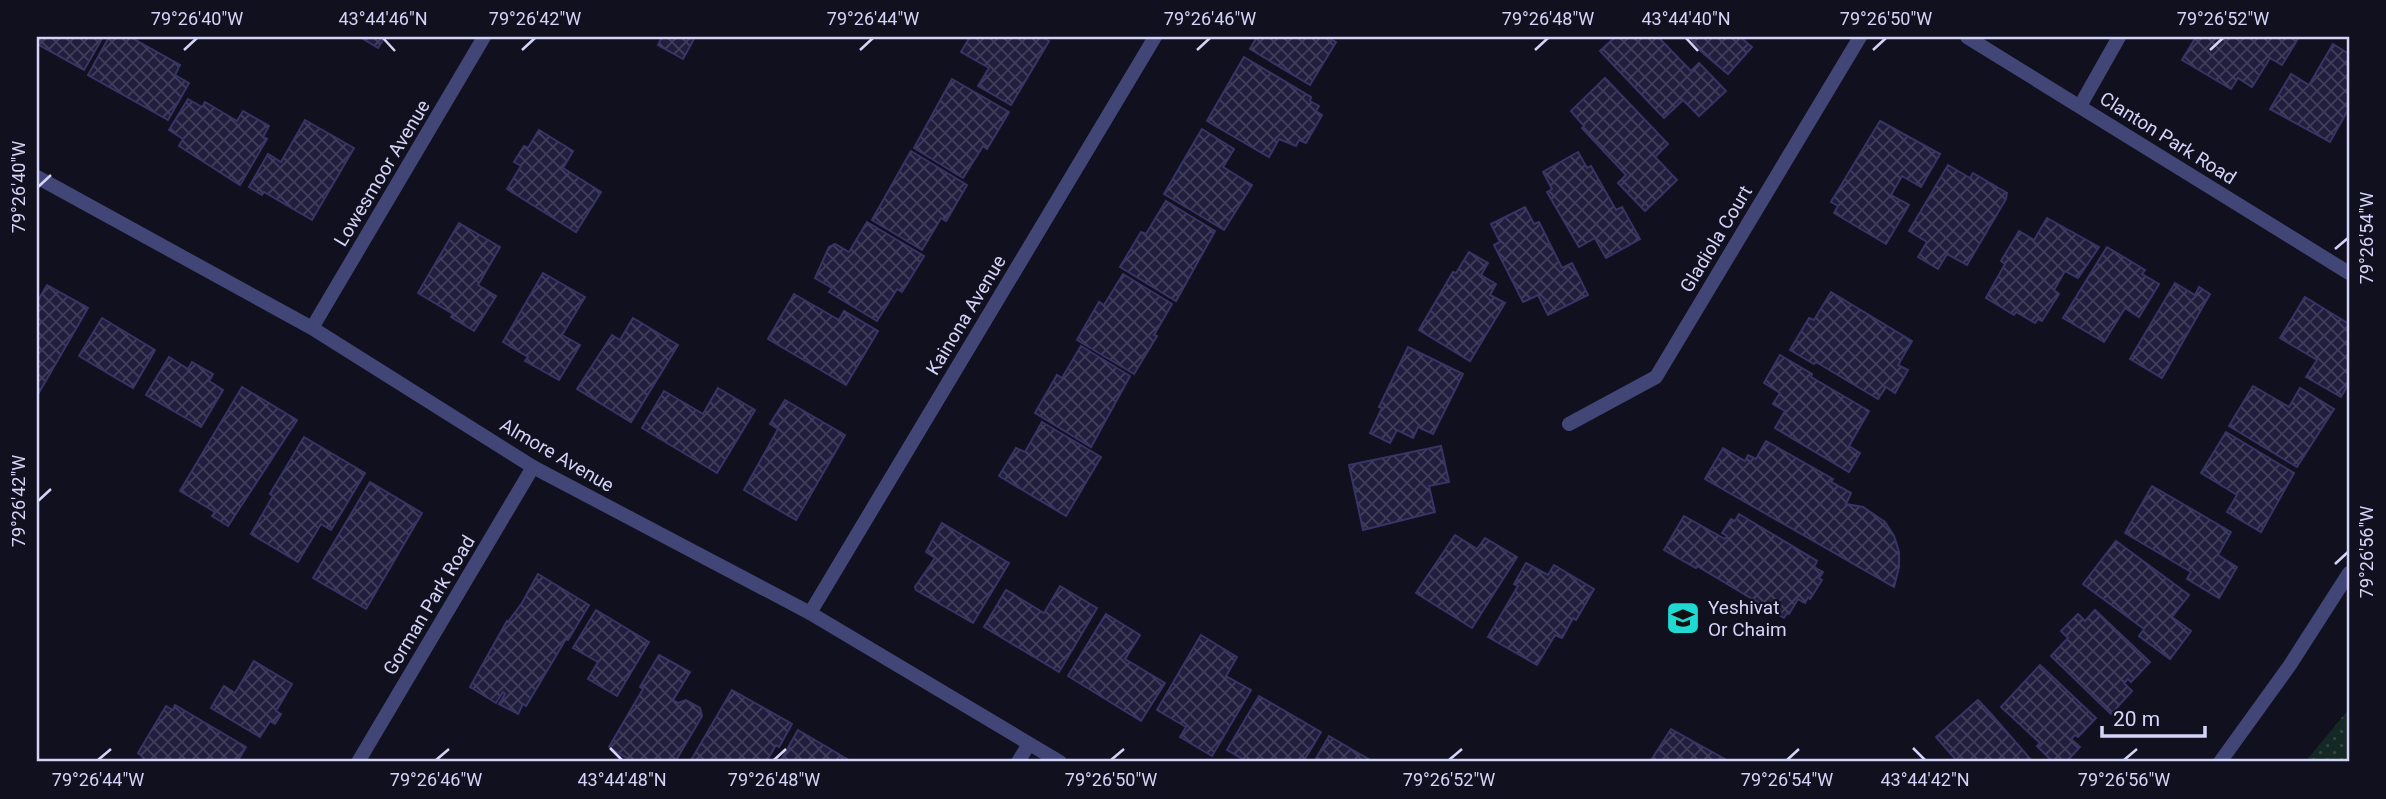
<svg xmlns="http://www.w3.org/2000/svg" width="2386" height="799" font-family="Roboto,sans-serif">
<defs>
<pattern id="grass-dots" width="8" height="8" patternUnits="userSpaceOnUse" patternTransform="scale(1.75)"><rect width="8" height="8" fill="#142824"/><path d="M2 2h.1M6 6h.1" fill="none" stroke="#354645" stroke-width="1.8" stroke-linecap="round"/></pattern>
<pattern id="building-cross-hatch" width="8" height="8" patternUnits="userSpaceOnUse" patternTransform="scale(1.75)"><rect width="8" height="8" fill="#201e3d"/><path d="M0 0l8 8M0 8l8-8" fill="none" stroke="#403e5a"/></pattern>
</defs>
<rect width="100%" height="100%" fill="#10101f"/>
<polygon fill="url(#grass-dots)" points="2349,709 2349,762 2305,762"/>
<g fill="url(#building-cross-hatch)" stroke="#373466" stroke-width="2">
<polygon points="37,37 103,37 84,70 37,44"/>
<polygon points="109,37 130,37 180,65 175,75 189,83 168,120 88,75"/>
<polygon points="360,37 385,37 378,48"/>
<polygon points="662,37 695,37 683,59 658,45"/>
<polygon points="970,37 1042,37 1049,41 1011,105 978,86 989,68 961,52"/>
<polygon points="1257,37 1327,37 1336,42 1310,85 1250,49"/>
<polygon points="1615,37 1658,37 1691,71 1699,63 1726,91 1699,116 1683,100 1664,118 1600,51"/>
<polygon points="1684,37 1740,37 1752,47 1728,74"/>
<polygon points="2196,37 2299,37 2282,65 2270,58 2252,87 2238,78 2231,89 2182,60"/>
<polygon points="2333,44 2349,54 2349,108 2330,142 2270,109 2291,74 2309,85"/>
<polygon points="1244,57 1311,97 1310,101 1319,106 1316,111 1322,115 1306,143 1299,140 1296,146 1279,139 1269,157 1207,121"/>
<polygon points="1605,78 1668,144 1655,157 1677,180 1645,211 1618,183 1626,175 1582,128 1584,126 1571,111"/>
<polygon points="952,79 1009,112 987,149 983,146 963,178 914,148"/>
<polygon points="188,99 202,107 205,102 237,121 243,111 269,126 263,137 267,139 240,185 179,146 183,139 169,130"/>
<polygon points="305,120 354,148 312,220 264,192 262,195 249,187 268,154 281,162"/>
<polygon points="1880,121 1940,154 1921,187 1902,176 1891,195 1909,205 1886,244 1834,213 1838,206 1831,202"/>
<polygon points="1202,129 1234,149 1223,167 1252,185 1224,230 1164,194"/>
<polygon points="539,130 573,151 563,168 601,192 576,232 507,189 521,166 514,162 524,146 528,148"/>
<polygon points="911,151 967,185 946,221 941,218 922,250 872,220"/>
<polygon points="1578,152 1587,168 1591,166 1616,210 1622,207 1640,239 1606,258 1595,238 1579,247 1547,192 1552,189 1543,172"/>
<polygon points="1948,165 1970,178 1973,173 2007,193 2006,199 1967,265 1947,254 1938,269 1918,257 1927,242 1909,231"/>
<polygon points="1166,201 1215,231 1176,301 1120,267 1141,232 1146,234"/>
<polygon points="1525,207 1534,224 1539,222 1562,268 1572,263 1588,295 1548,315 1538,295 1523,302 1494,245 1500,242 1491,224"/>
<polygon points="2047,218 2099,247 2078,278 2065,271 2054,290 2059,294 2042,321 2038,319 2035,323 2016,312 2014,315 1986,298 2005,264 2001,261 2019,231 2034,240"/>
<polygon points="867,222 924,256 902,292 897,289 877,321 829,292 832,288 815,278 829,247 835,244 849,252"/>
<polygon points="459,223 500,247 478,285 496,296 474,331 451,317 453,314 418,293"/>
<polygon points="2107,247 2145,270 2142,274 2159,284 2139,317 2125,308 2104,342 2063,318"/>
<polygon points="1469,252 1488,263 1481,275 1496,284 1490,295 1505,303 1470,361 1419,330 1453,272 1456,273"/>
<polygon points="543,273 585,297 562,335 580,345 559,380 525,361 528,357 503,342"/>
<polygon points="1123,274 1172,304 1154,335 1157,336 1134,374 1077,340 1099,302 1104,305"/>
<polygon points="2175,283 2195,295 2199,287 2210,294 2162,378 2130,359"/>
<polygon points="47,285 88,308 37,396 37,302"/>
<polygon points="1831,292 1912,341 1898,365 1908,370 1895,393 1886,387 1878,399 1816,362 1814,364 1790,350 1809,318 1814,320"/>
<polygon points="794,294 839,320 844,311 878,331 846,385 768,339"/>
<polygon points="2305,297 2349,324 2349,383 2341,397 2306,377 2317,360 2280,338"/>
<polygon points="102,318 155,350 133,388 79,356"/>
<polygon points="633,318 678,345 631,422 577,389 612,335 620,340"/>
<polygon points="1081,346 1130,376 1091,447 1035,413 1057,375 1062,378"/>
<polygon points="1408,347 1463,374 1433,434 1418,427 1413,438 1397,430 1390,443 1370,433 1382,408 1379,407"/>
<polygon points="1780,355 1812,374 1811,377 1869,411 1849,446 1860,453 1849,472 1775,428 1785,411 1773,404 1780,393 1764,383"/>
<polygon points="169,357 188,369 192,362 213,374 209,381 223,390 201,427 146,395"/>
<polygon points="2253,386 2289,407 2300,388 2334,409 2297,467 2229,426"/>
<polygon points="242,387 297,420 228,526 212,516 215,512 180,491"/>
<polygon points="718,388 755,410 717,473 642,428 664,391 703,414"/>
<polygon points="785,400 845,435 796,520 744,490 778,429 770,424"/>
<polygon points="1042,422 1101,457 1066,516 999,476 1016,448 1025,452"/>
<polygon points="2226,432 2294,473 2261,532 2227,512 2237,495 2201,473"/>
<polygon points="304,437 365,473 331,530 321,524 298,562 251,534 273,496 270,494"/>
<polygon points="1766,441 1833,479 1831,482 1851,493 1846,504 1863,507 1885,522 1894,536 1899,552 1899,567 1894,587 1705,479 1723,448 1745,461 1748,455 1756,459"/>
<polygon points="1441,446 1449,482 1429,486 1435,512 1363,530 1349,465"/>
<polygon points="370,482 422,513 366,609 313,578"/>
<polygon points="2152,486 2231,532 2218,555 2237,567 2219,598 2187,579 2191,572 2125,533"/>
<polygon points="1739,514 1817,561 1814,567 1823,572 1819,578 1822,580 1810,599 1808,597 1805,603 1798,599 1789,614 1787,613 1784,618 1697,566 1696,568 1664,550 1684,516 1725,539 1727,536 1722,533 1731,519 1735,521"/>
<polygon points="942,523 1009,563 973,623 916,590 915,587 935,558 926,552"/>
<polygon points="1455,535 1477,549 1485,538 1517,557 1472,628 1416,593"/>
<polygon points="2116,541 2189,595 2172,617 2191,631 2170,659 2139,636 2144,629 2083,584"/>
<polygon points="1526,563 1548,575 1554,565 1594,589 1576,620 1573,618 1562,638 1555,635 1537,665 1488,637 1518,586 1514,584"/>
<polygon points="538,574 589,605 568,640 566,639 526,706 523,704 518,714 499,704 505,694 503,692 496,703 470,687 507,621 508,622 522,603"/>
<polygon points="1060,586 1097,608 1059,672 984,627 1006,590 1044,613"/>
<polygon points="596,610 649,642 617,696 588,679 598,662 573,648"/>
<polygon points="2095,610 2150,662 2131,682 2128,679 2124,683 2132,691 2111,714 2051,656 2068,638 2061,631 2078,614 2085,621"/>
<polygon points="1106,614 1140,635 1125,659 1165,683 1141,721 1068,676"/>
<polygon points="1201,635 1237,657 1226,676 1251,690 1212,756 1180,737 1186,727 1157,710"/>
<polygon points="659,655 690,672 673,700 678,703 686,700 700,708 702,716 675,762 633,762 609,747 643,689 640,687"/>
<polygon points="254,661 292,684 276,711 281,714 275,724 270,721 260,737 211,708 224,686 235,693"/>
<polygon points="2040,665 2096,718 2078,737 2075,735 2071,739 2080,747 2066,762 2053,762 2037,746 2040,743 2001,707"/>
<polygon points="732,690 792,724 779,747 776,745 766,762 690,762"/>
<polygon points="1259,696 1321,732 1303,762 1248,762 1227,750"/>
<polygon points="1978,700 1992,715 2033,762 1958,762 1936,737"/>
<polygon points="175,705 246,747 237,762 142,760 144,758 138,753 166,706 173,710"/>
<polygon points="1671,729 1730,762 1650,762"/>
<polygon points="798,730 852,762 780,762"/>
<polygon points="1329,736 1358,753 1374,762 1314,762"/>
</g>
<g fill="none" stroke-linecap="round" stroke-linejoin="round">
<g stroke="#414677" stroke-width="14">
<polyline points="1967,37 2349,273"/>
<polyline points="2080,106 2119,37"/>
<polyline points="37,177 312,328 533,467 810,613 1060,762"/>
<polyline points="312,328 484,37"/>
<polyline points="1569,424 1656,377 1860,37"/>
<polyline points="810,613 1155,37"/>
<polyline points="358,762 533,467"/>
<polyline points="1018,762 1029,744"/>
<polyline points="2220,762 2290,665 2349,573"/>
</g>
</g>
<path fill="none" stroke="#d4d4f9" stroke-width="2.5" d="M 383,38 L 395,51M 1686,38 L 1698,51M 184,50 L 197,38M 522,50 L 535,38M 860,50 L 873,38M 1197,50 L 1210,38M 1535,50 L 1548,38M 1873,50 L 1886,38M 2210,50 L 2223,38M 38,187 L 51,175M 2335,249 L 2348,238M 38,501 L 51,489M 2335,564 L 2348,552M 610,748 L 622,760M 1913,748 L 1925,760M 98,760 L 111,749M 436,760 L 449,749M 774,760 L 786,749M 1111,760 L 1124,749M 1449,760 L 1462,749M 1787,760 L 1799,749M 2124,760 L 2137,749"/>
<defs>
<g id="school-square" transform="scale(1.75)"><rect x="-9" y="-9" width="18" height="18" rx="4" fill="#1fd9d3" stroke="#10101f"/><path d="M0-5L7-2L0 1L-7-2ZM-4 1L0 2.5L4 1V4Q0 6-4 4Z" fill="#111"/></g>
</defs>
<g fill-rule="evenodd">
<use href="#school-square" x="1683" y="618"/>
</g>
<g text-anchor="middle" dominant-baseline="central" stroke-width="5" stroke-linejoin="round" paint-order="stroke">
<g font-size="19" fill="#d4d4f9" stroke="#10101f">
<text transform="translate(2168 138) rotate(32)">Clanton Park Road</text>
<text transform="translate(382 173) rotate(-59)">Lowesmoor Avenue</text>
<text transform="translate(1716 239) rotate(-59)">Gladiola Court</text>
<text transform="translate(966 315) rotate(-59)">Kainona Avenue</text>
<text transform="translate(557 455) rotate(30)">Almore Avenue</text>
<text transform="translate(429 605) rotate(-59)">Gorman Park Road</text>
</g>
<g font-size="19" fill="#d4d4f9" stroke="#10101f" text-anchor="start">
<text x="1708" y="607">Yeshivat<tspan x="1708" dy="22">Or Chaim</tspan></text>
</g>
</g>
<rect width="2386" height="799" fill="none" stroke="#10101f" stroke-width="77"/>
<path d="M2102 726v10h103v-10" fill="none" stroke="#d4d4f9" stroke-width="3.5"/>
<text x="2113" y="726" font-size="21" fill="#d4d4f9" stroke="#10101f" stroke-width="5" paint-order="stroke">20 m</text>
<rect x="38" y="38" width="2310" height="722" fill="none" stroke="#d4d4f9" stroke-width="2.5"/>
<g font-size="18" text-anchor="middle" fill="#d4d4f9">
<text x="197" y="25">79°26'40"W</text>
<text x="383" y="25">43°44'46"N</text>
<text x="535" y="25">79°26'42"W</text>
<text x="873" y="25">79°26'44"W</text>
<text x="1210" y="25">79°26'46"W</text>
<text x="1548" y="25">79°26'48"W</text>
<text x="1686" y="25">43°44'40"N</text>
<text x="1886" y="25">79°26'50"W</text>
<text x="2223" y="25">79°26'52"W</text>
<text transform="translate(19 187) rotate(-90)" y="6">79°26'40"W</text>
<text transform="translate(2367 238) rotate(-90)" y="6">79°26'54"W</text>
<text transform="translate(19 501) rotate(-90)" y="6">79°26'42"W</text>
<text transform="translate(2367 552) rotate(-90)" y="6">79°26'56"W</text>
<text x="98" y="786">79°26'44"W</text>
<text x="436" y="786">79°26'46"W</text>
<text x="622" y="786">43°44'48"N</text>
<text x="774" y="786">79°26'48"W</text>
<text x="1111" y="786">79°26'50"W</text>
<text x="1449" y="786">79°26'52"W</text>
<text x="1787" y="786">79°26'54"W</text>
<text x="1925" y="786">43°44'42"N</text>
<text x="2124" y="786">79°26'56"W</text>
</g>
</svg>
